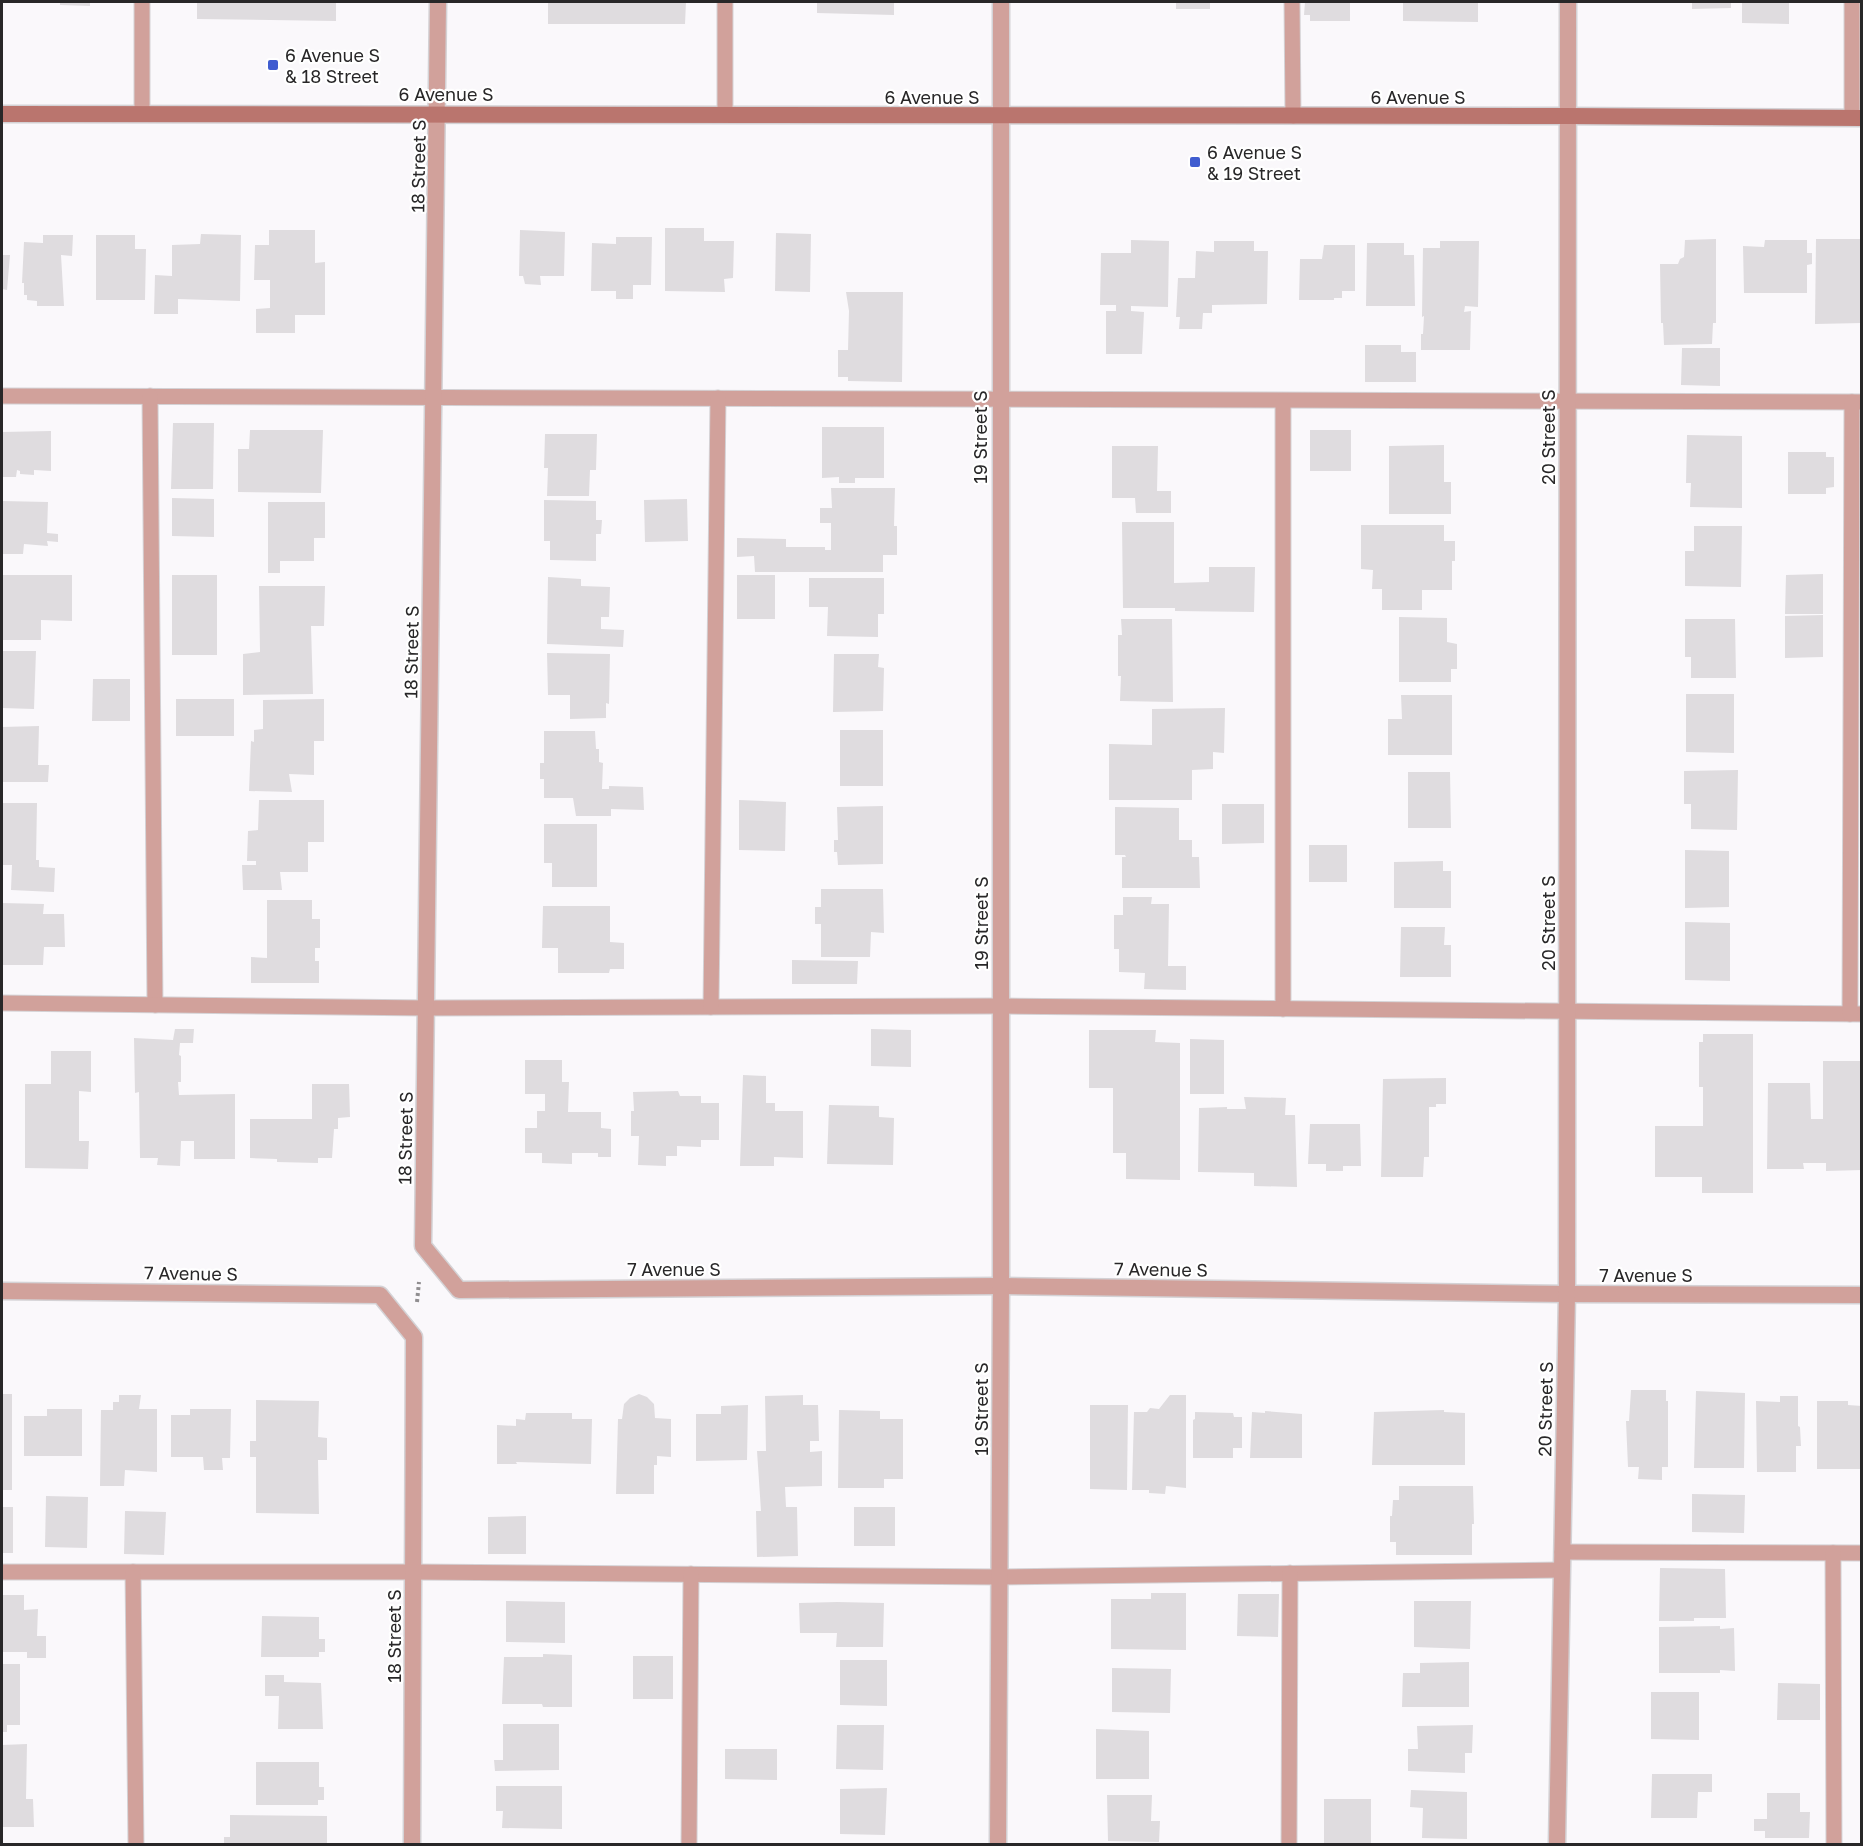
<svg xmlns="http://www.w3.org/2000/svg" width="1863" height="1846" font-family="'Golos Text',sans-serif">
<rect width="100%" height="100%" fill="#faf8fb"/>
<g fill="#dfdcdf">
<polygon points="60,2 90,2 90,6 60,5"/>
<polygon points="197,2 336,2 336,21 197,19"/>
<polygon points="548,2 686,2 685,24 548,24"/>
<polygon points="817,2 894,2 894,15 817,13"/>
<rect x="1176" y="2" width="34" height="7"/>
<polygon points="1305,2 1350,2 1350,21 1310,21 1310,15 1304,15"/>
<polygon points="1403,2 1478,2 1478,22 1403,21"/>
<polygon points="1692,2 1731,2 1731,8 1692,9"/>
<polygon points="1742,2 1789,2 1789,24 1742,23"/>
<polygon points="665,228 704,228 704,241 734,241 733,278 724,279 725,292 665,291"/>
<polygon points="269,230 315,230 315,263 325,262 325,315 295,315 295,333 256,333 256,309 270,308 270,280 254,280 255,245 269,245"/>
<polygon points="520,230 565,232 564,276 540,276 541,285 525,284 523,276 519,276"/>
<polygon points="776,233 811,234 810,292 775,291"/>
<polygon points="201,234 241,235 240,301 178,299 178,314 154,314 155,275 172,276 172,245 200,244"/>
<polygon points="43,235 73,235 72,256 61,255 64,306 37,306 37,301 27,300 27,295 24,295 24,283 22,283 24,242 43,243"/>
<polygon points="96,235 135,235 135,249 146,249 145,300 96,300"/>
<polygon points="616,237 652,237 651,285 633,285 633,299 616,299 616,291 591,291 592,243 616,244"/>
<polygon points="1716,239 1716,323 1713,323 1712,344 1664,345 1663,323 1661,323 1660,264 1678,264 1680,259 1684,257 1685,240"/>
<polygon points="1816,239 1862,239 1862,323 1815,324"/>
<polygon points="1131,240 1169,241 1168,307 1131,306 1131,311 1144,312 1142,354 1106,354 1106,311 1116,311 1116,305 1100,305 1101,253 1131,253"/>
<polygon points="1765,240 1807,240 1807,253 1812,253 1812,264 1807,265 1807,293 1744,293 1743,246 1764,247"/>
<polygon points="1214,241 1254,241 1254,251 1268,251 1267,304 1212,305 1212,313 1203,313 1202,329 1179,329 1180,317 1176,317 1178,278 1195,278 1196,251 1214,252"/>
<polygon points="1440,241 1479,241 1478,307 1465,306 1464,312 1471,311 1470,350 1421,350 1421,334 1423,334 1424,316 1422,317 1423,248 1440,248"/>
<polygon points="1367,243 1404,243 1404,255 1414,255 1415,306 1366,306"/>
<polygon points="1324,245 1355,245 1355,291 1342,291 1342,298 1334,298 1334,300 1299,300 1300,259 1322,259"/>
<polygon points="2,255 10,255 7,290 2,289"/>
<polygon points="846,292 903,292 902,382 848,381 848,377 838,377 838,350 848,350 849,311"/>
<polygon points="1365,345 1401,345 1401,352 1416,352 1416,382 1365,382"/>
<polygon points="1682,348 1720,348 1720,386 1681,385"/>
<polygon points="173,423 214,423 213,489 171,489"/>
<polygon points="822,427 884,427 884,478 855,478 855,483 839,483 839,477 822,478"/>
<polygon points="250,430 323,430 321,493 238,492 238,449 249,449"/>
<rect x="1310" y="430" width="41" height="41"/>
<polygon points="51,431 51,471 34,470 34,475 20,474 20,471 17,470 16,477 2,477 2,432"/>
<polygon points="545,434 597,434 596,470 590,470 589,496 547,496 548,468 544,468"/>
<polygon points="1687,435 1742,436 1742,508 1690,507 1691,483 1686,483"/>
<polygon points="1444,445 1444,482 1451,482 1451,514 1389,514 1389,446"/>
<polygon points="1112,446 1158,446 1157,491 1171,491 1171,513 1136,513 1135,498 1112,498"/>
<polygon points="1788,452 1826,452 1826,457 1834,457 1834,487 1826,488 1826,494 1788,494"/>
<polygon points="831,488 895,488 894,526 897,526 897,555 883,555 883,572 755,572 754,556 737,557 737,538 786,539 786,547 825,547 825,550 831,550 831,523 820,523 820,508 832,508"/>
<polygon points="172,498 214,499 214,537 172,536"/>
<polygon points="687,499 688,541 645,542 644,500"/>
<polygon points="544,500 596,501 596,520 602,520 601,534 596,534 596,561 550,560 550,541 544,541"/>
<polygon points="2,501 48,502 47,533 58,534 58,542 47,541 48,546 24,544 23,554 2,554"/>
<polygon points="268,502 325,502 325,538 314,538 314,561 280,561 280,573 268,573"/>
<polygon points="1122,522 1174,522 1174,583 1209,582 1209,567 1255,567 1254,612 1175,611 1175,608 1123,608"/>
<polygon points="1361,525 1444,525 1444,541 1455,541 1455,561 1452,561 1452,590 1422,590 1422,610 1382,610 1382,589 1372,589 1373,570 1361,569"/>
<polygon points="1694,526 1742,526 1741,587 1685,586 1685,551 1694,551"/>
<polygon points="1823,574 1823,614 1785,614 1786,575"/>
<polygon points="2,575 72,575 72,621 41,620 41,640 2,640"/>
<rect x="172" y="575" width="45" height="80"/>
<rect x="737" y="575" width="38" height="44"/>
<polygon points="548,577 581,579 581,586 610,587 609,617 601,617 601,629 624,630 623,647 547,644"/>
<polygon points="809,578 884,578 884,614 878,614 878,637 827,636 828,607 809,607"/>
<polygon points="259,586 325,586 324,626 311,626 313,694 243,695 243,654 260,652"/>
<polygon points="1823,615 1823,657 1785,658 1785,616"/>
<polygon points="1399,617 1447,618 1447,642 1457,644 1457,669 1451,669 1451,682 1399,682"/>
<polygon points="1121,619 1172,619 1173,702 1120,701 1121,676 1118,676 1118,635 1122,635"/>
<polygon points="1685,619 1735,619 1736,678 1691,678 1691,657 1685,657"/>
<polygon points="2,651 36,651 34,709 2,708"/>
<polygon points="547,653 610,654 609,704 606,703 606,718 570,719 570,695 548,695"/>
<polygon points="834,654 879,654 878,667 884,668 883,711 833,712"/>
<polygon points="93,679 130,679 130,721 92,721"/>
<polygon points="1686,694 1734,694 1734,753 1686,752"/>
<polygon points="1401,695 1452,695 1452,755 1388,755 1388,719 1402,719"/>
<rect x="176" y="699" width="58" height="37"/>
<polygon points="324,699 324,741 314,741 314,775 289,774 292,792 249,791 251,741 254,742 254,730 263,729 263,700"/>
<polygon points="1225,708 1224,753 1213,752 1213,769 1192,770 1192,800 1109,800 1109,744 1152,745 1152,709"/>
<polygon points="39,726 38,765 49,765 48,782 2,782 2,727"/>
<rect x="840" y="730" width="43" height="56"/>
<polygon points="544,731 595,731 596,749 599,749 599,762 603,763 602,789 609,789 609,786 643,787 644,810 611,809 611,816 576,816 573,798 544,798 544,779 540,779 540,763 544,763"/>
<polygon points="1738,770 1737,830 1691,829 1691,804 1684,804 1684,771"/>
<polygon points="1408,772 1450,772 1451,828 1408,828"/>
<polygon points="259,800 324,800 324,842 308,842 308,872 280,872 282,890 243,890 242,865 256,865 256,861 247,861 248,831 258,830"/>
<polygon points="739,800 786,802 785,851 739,850"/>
<polygon points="2,803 37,803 36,860 39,860 39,867 55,868 54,892 11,890 12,865 2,865"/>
<polygon points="1222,804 1264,804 1264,843 1222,844"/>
<polygon points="883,806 883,864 838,865 837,852 834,852 834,840 838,840 837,807"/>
<polygon points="1115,807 1179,808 1179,840 1192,840 1192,857 1199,857 1200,888 1122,888 1122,857 1126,857 1125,855 1115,855"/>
<polygon points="544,824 597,824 597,887 552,887 552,863 544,863"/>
<rect x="1309" y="845" width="38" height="37"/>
<polygon points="1685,850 1729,851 1729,907 1685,908"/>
<polygon points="1443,861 1443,871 1451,871 1451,908 1394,908 1394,862"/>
<polygon points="821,889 883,889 884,933 871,932 870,957 821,957 821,924 815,924 815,907 821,907"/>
<polygon points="1123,897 1152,897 1151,904 1169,904 1168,966 1186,966 1186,990 1144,989 1145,973 1119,972 1119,949 1114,949 1114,915 1123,915"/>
<polygon points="267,900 312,900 312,919 320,919 320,948 315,948 315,961 319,961 319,983 251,983 251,957 267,958"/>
<polygon points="2,903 44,904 43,914 64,914 65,947 44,947 43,965 2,965"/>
<polygon points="543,906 610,906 610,942 624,943 624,969 610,969 609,973 558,973 558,948 542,948"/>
<polygon points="1685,922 1730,923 1730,981 1685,980"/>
<polygon points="1401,927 1445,927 1444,945 1451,945 1451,977 1400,977"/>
<polygon points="792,960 858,961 857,984 792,984"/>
<polygon points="175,1029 194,1029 193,1043 180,1043 179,1055 181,1056 181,1082 178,1082 179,1095 235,1094 235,1159 194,1159 194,1141 181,1141 180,1166 157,1165 158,1158 140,1158 139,1092 135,1093 134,1038 173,1040"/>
<polygon points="871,1029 911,1030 911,1067 871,1066"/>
<polygon points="1089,1030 1156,1030 1155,1042 1180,1043 1180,1180 1126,1179 1126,1153 1113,1153 1113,1088 1089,1088"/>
<polygon points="1703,1034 1753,1034 1753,1193 1702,1193 1702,1177 1655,1177 1655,1126 1703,1126 1703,1087 1699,1087 1699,1042 1703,1042"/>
<polygon points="1190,1039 1224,1040 1224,1094 1190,1094"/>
<polygon points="51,1051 91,1051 91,1092 79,1091 79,1141 89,1141 88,1169 25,1168 25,1084 51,1084"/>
<polygon points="525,1060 562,1060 562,1082 569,1082 568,1112 601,1112 601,1128 611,1129 611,1157 598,1157 598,1153 572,1153 572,1164 542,1163 542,1153 525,1153 525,1128 537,1128 537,1111 545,1111 545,1094 525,1094"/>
<polygon points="1823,1061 1862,1061 1862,1170 1826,1171 1826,1163 1803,1163 1804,1169 1767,1169 1768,1083 1810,1083 1811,1119 1823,1119"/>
<polygon points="743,1075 766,1076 766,1103 775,1103 775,1111 803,1111 803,1158 774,1157 774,1166 740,1166"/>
<polygon points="1446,1078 1446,1104 1436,1104 1436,1107 1429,1107 1429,1157 1424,1157 1423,1177 1381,1177 1383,1079"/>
<polygon points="312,1084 349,1084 350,1117 338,1118 338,1129 334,1129 332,1158 318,1158 318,1163 277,1162 277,1159 250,1158 250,1119 312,1119"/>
<polygon points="678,1091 680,1096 701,1096 701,1103 719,1103 719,1140 701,1140 701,1147 677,1146 677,1156 666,1156 666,1166 638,1165 639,1136 631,1136 631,1111 634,1111 633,1092"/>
<polygon points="1244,1097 1286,1098 1285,1115 1295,1115 1297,1187 1254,1186 1254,1173 1198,1172 1199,1108 1227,1107 1227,1109 1246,1109"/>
<polygon points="829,1105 879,1106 879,1117 894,1118 893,1165 827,1164"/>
<polygon points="1310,1124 1360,1124 1361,1166 1343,1166 1343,1171 1326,1171 1326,1164 1308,1164"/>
<polygon points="1631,1390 1666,1390 1666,1401 1668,1401 1668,1467 1662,1467 1662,1480 1638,1479 1639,1467 1628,1467 1626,1421 1629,1421"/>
<polygon points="1696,1391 1745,1393 1744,1468 1694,1468"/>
<rect x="2" y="1394" width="10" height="96"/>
<polygon points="639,1394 647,1397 654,1404 655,1418 671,1419 671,1457 657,1456 657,1465 654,1465 654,1494 616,1494 618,1419 622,1419 624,1404 630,1398"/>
<polygon points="119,1395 141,1395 139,1409 157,1409 157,1472 125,1470 124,1486 100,1486 101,1410 113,1410 113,1402 119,1402"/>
<polygon points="803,1395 803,1405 818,1405 819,1441 810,1441 810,1452 822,1451 822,1486 785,1487 786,1507 797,1507 798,1556 757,1557 756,1511 761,1511 757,1451 766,1451 765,1396"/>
<polygon points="1170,1395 1186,1395 1186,1488 1166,1486 1165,1494 1149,1493 1149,1490 1132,1490 1134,1412 1147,1412 1150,1408 1159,1409"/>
<polygon points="1780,1396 1798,1396 1798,1426 1800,1427 1801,1446 1796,1446 1796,1472 1757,1472 1756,1401 1780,1402"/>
<polygon points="256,1400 319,1401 318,1437 327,1438 327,1460 318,1460 319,1514 256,1513 256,1457 250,1457 250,1441 256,1441"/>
<polygon points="1817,1401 1848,1401 1848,1405 1862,1406 1862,1469 1817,1469"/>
<polygon points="748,1405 747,1460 696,1461 696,1414 721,1414 721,1406"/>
<polygon points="1090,1405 1128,1405 1127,1490 1090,1489"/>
<polygon points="47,1409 82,1409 82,1456 24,1456 24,1416 47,1416"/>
<polygon points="190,1409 231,1409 230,1458 222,1458 223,1470 204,1470 203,1457 171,1457 171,1415 190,1415"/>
<polygon points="839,1410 880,1411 880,1419 903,1419 903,1479 884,1479 884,1488 838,1488"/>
<polygon points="1444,1410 1444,1412 1465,1413 1465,1465 1372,1465 1374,1412"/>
<polygon points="1265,1411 1302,1414 1302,1458 1250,1458 1252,1412 1265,1413"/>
<polygon points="1195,1412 1233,1413 1234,1417 1242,1417 1242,1448 1233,1448 1233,1458 1193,1458 1193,1420 1195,1419"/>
<polygon points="526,1413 572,1413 572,1419 592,1419 591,1464 516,1462 517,1464 497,1464 497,1425 516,1426 516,1419 525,1420"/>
<polygon points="1399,1486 1473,1486 1474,1524 1472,1524 1472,1555 1396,1555 1396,1542 1390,1542 1390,1516 1392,1516 1393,1500 1399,1500"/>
<polygon points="1692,1494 1745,1495 1744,1533 1692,1532"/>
<polygon points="46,1496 88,1497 87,1548 45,1547"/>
<rect x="2" y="1507" width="11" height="46"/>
<rect x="854" y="1507" width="41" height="39"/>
<polygon points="125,1511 166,1512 164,1555 124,1554"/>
<polygon points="526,1516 526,1554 488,1554 488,1517"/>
<polygon points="1660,1568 1725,1569 1726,1618 1694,1618 1694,1621 1659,1621"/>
<polygon points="1151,1593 1186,1593 1186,1650 1111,1649 1111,1599 1151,1599"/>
<polygon points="1238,1594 1279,1594 1278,1637 1237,1636"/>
<polygon points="2,1595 24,1595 24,1610 38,1609 37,1636 46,1636 46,1658 27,1658 27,1652 2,1652"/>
<polygon points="506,1601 565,1602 565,1643 506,1642"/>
<polygon points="1414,1601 1471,1601 1470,1649 1414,1647"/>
<polygon points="837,1602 884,1603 883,1647 836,1647 837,1633 800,1633 799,1603"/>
<polygon points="262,1616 319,1617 319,1639 325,1639 325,1652 319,1652 319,1657 261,1657"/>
<polygon points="1720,1626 1720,1629 1734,1628 1735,1671 1720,1670 1720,1673 1659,1673 1659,1627"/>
<polygon points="543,1654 572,1655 572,1707 543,1707 542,1704 502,1704 504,1657 543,1657"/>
<rect x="633" y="1656" width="40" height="43"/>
<polygon points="840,1660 887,1660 887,1706 840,1705"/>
<polygon points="1469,1662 1469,1707 1402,1707 1403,1673 1420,1673 1420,1663"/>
<polygon points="2,1664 20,1664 20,1725 7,1725 7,1732 2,1732"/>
<polygon points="1112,1668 1171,1669 1170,1713 1112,1712"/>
<polygon points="265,1675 284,1675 284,1682 321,1683 323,1729 278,1729 279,1696 265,1696"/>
<polygon points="1778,1683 1820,1684 1820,1720 1777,1720"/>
<polygon points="1651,1692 1699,1692 1699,1740 1651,1739"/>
<polygon points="503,1724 559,1724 559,1770 495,1771 494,1760 503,1760"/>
<polygon points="837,1725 884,1725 883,1770 836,1769"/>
<polygon points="1473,1725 1472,1753 1465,1753 1465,1773 1408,1771 1408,1749 1418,1749 1417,1726"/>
<polygon points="1096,1729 1149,1731 1149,1779 1096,1779"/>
<polygon points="27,1744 26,1799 33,1799 34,1827 2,1827 2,1745"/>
<polygon points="725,1749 777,1749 777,1780 725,1779"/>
<polygon points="256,1762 319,1762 319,1787 324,1787 324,1800 318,1800 318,1805 256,1805"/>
<polygon points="1652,1774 1712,1774 1712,1792 1698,1792 1697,1818 1651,1818"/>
<polygon points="496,1786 562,1786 562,1829 502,1828 503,1811 496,1811"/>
<polygon points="887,1788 885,1835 840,1834 840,1789"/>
<polygon points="1411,1790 1467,1792 1467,1839 1422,1838 1423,1808 1410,1807"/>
<polygon points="1767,1793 1800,1793 1800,1812 1810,1812 1809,1838 1765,1838 1765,1831 1754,1831 1754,1819 1767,1819"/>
<polygon points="1107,1795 1152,1795 1151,1821 1160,1821 1159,1842 1108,1841"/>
<rect x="1324" y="1799" width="47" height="45"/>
<polygon points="230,1815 327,1816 327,1844 224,1844 224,1837 230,1837"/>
</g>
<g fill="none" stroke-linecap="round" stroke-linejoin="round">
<g stroke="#d4d2d5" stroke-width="17">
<g id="service">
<polyline points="142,2 142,114"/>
<polyline points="725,2 725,115"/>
<polyline points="1292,2 1293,116"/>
<polyline points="1852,2 1852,118"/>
<polyline points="2,396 1862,402"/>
<polyline points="150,396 155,1005"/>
<polyline points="1283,401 1283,1009"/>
<polyline points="2,1003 426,1008 1001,1006 1862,1014"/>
<polyline points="711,1007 718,398"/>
<polyline points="1850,1014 1852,402"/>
<polyline points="1562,1552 1862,1553"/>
<polyline points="1833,1553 1834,1844"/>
<polyline points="2,1572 413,1572 999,1577 1562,1570"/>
<polyline points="133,1572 136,1844"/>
<polyline points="689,1844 691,1574"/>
<polyline points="1289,1844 1290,1573"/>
</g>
</g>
<g stroke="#d4d2d5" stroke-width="19">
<g id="minor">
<polyline points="438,2 423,1246 459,1290 1001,1286 1567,1294 1862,1295"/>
<polyline points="2,1291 380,1295 414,1337 412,1844"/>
<polyline points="998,1844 1001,1286 1001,2"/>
<polyline points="1557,1844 1567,1294 1568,2"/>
</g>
</g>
<g stroke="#d4d2d5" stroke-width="19">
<polyline id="secondary" points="2,114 1567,116 1862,118"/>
</g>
<polyline stroke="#908e90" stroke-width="4" stroke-dasharray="3 3" stroke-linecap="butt" points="417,1302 419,1282"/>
<use href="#service" stroke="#d1a19b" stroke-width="15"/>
<use href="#minor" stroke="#d1a19b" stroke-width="16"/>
<use href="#secondary" stroke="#ba756e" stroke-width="16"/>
</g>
<g fill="#405dd0" stroke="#fff" stroke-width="2">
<rect x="267" y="59" width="12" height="12" rx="3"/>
<rect x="1189" y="156" width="12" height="12" rx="3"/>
</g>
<g text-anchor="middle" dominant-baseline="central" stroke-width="4.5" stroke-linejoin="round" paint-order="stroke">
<g font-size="18" fill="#282728" stroke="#fff" text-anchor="start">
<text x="285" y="55">6 Avenue S<tspan x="285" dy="21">&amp; 18 Street</tspan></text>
<text x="1207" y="152">6 Avenue S<tspan x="1207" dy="21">&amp; 19 Street</tspan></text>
</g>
<g font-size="18" fill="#282728" stroke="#fff">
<text x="446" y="94">6 Avenue S</text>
<text x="932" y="97">6 Avenue S</text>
<text x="1418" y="97">6 Avenue S</text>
<text transform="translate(418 166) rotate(-89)">18 Street S</text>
<text transform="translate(980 437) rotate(-90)">19 Street S</text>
<text transform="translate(1548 437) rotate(-90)">20 Street S</text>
<text transform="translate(411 652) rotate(-89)">18 Street S</text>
<text transform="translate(981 923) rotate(-90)">19 Street S</text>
<text transform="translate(1548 923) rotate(-90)">20 Street S</text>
<text transform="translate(405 1138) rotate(-89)">18 Street S</text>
<text x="674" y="1269">7 Avenue S</text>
<text transform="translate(1161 1269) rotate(1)">7 Avenue S</text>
<text transform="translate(191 1273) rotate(1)">7 Avenue S</text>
<text x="1646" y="1275">7 Avenue S</text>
<text transform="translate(981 1409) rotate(-90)">19 Street S</text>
<text transform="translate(1545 1409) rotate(-89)">20 Street S</text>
<text transform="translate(394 1636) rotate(-90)">18 Street S</text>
</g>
</g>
<rect width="1863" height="1846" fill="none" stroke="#282728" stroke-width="6"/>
</svg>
